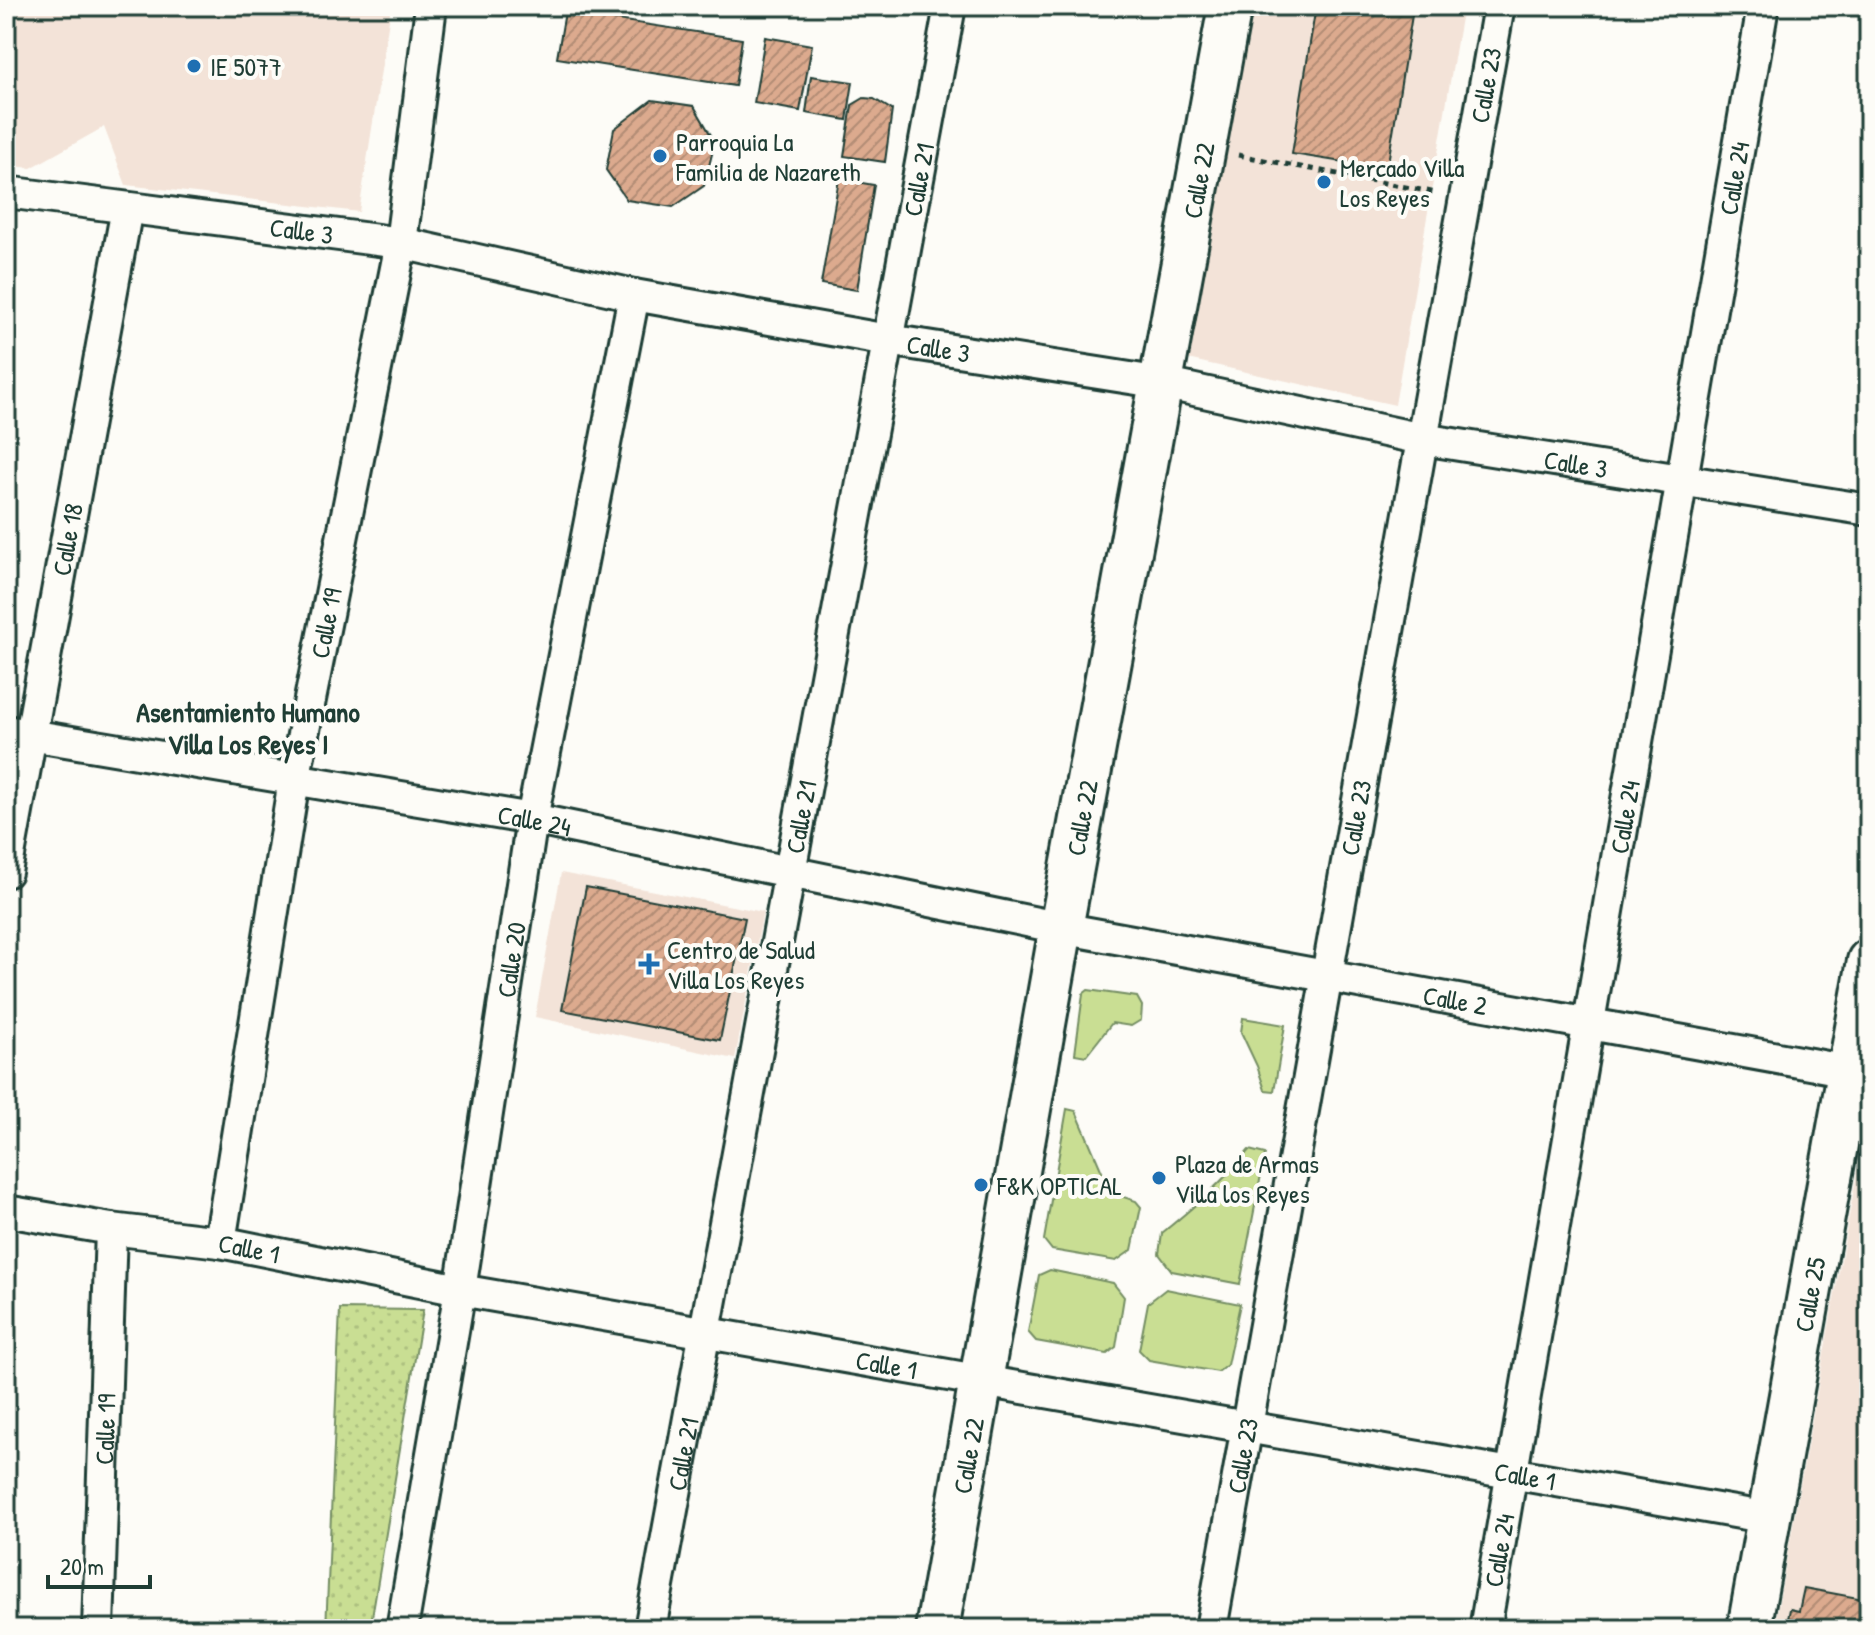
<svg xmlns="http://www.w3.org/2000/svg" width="1875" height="1635" font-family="'Patrick Hand',sans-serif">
<defs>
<pattern id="park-dots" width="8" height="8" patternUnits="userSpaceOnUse" patternTransform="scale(2)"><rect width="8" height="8" fill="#c9de93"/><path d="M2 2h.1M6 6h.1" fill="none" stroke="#acbf7f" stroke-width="1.8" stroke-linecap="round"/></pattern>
<pattern id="building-hatch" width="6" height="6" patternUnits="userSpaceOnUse" patternTransform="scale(2)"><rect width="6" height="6" fill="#dcaa8e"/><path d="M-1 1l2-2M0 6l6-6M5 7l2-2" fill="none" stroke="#b28c75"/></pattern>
</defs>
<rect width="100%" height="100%" fill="#fdfcf7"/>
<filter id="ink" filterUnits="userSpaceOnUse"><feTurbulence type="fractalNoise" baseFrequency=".0125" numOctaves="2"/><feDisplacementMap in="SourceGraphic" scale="16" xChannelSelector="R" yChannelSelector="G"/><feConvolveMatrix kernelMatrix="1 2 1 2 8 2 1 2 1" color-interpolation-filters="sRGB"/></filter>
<g filter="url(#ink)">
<g fill="#f3e3d8">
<polygon points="6,6 391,6 359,212 126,185 104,127 31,168 6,165"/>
<polygon points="1248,6 1463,6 1395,405 1183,358"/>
<polygon points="561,873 763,912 735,1059 535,1017"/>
<polygon points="1869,1106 1869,1629 1774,1629"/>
</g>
<g fill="#c9de93" stroke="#748e64" stroke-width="2">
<polygon points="1088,990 1137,997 1142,1006 1141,1020 1131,1026 1112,1023 1086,1056 1075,1054 1083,994"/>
<polygon points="1243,1018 1285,1025 1274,1091 1265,1090 1257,1066 1241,1032"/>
<polygon points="1067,1109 1076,1111 1111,1193 1136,1201 1141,1207 1132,1250 1116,1261 1052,1250 1044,1240"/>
<path d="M 1249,1150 L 1265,1154 L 1240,1284 L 1172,1271 L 1159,1254 L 1162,1233 C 1194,1207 1223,1182 1249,1150 Z"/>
<polygon points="1050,1270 1113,1283 1124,1297 1116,1347 1107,1354 1036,1341 1028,1332 1039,1275"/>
<polygon points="1166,1289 1240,1304 1227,1365 1218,1372 1149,1360 1139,1350 1148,1303"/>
</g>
<polygon fill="url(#park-dots)" stroke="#748e64" stroke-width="2" points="340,1309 423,1310 370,1629 326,1629"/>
<g fill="url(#building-hatch)" stroke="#1f3d34" stroke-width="2">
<polygon points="1316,6 1392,6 1413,9 1387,169 1292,154"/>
<polygon points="565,12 742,39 735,86 557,58"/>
<polygon points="765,37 812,45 800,111 754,103"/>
<polygon points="811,76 853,82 847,120 806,113"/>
<polygon points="864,98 874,99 892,110 885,162 844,156 852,105"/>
<polygon points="652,100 694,106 715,142 704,186 673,207 627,200 606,170 614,129"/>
<polygon points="839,179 874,185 857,290 821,284"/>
<polygon points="586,887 745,918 720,1040 562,1010"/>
<polygon points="1804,1588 1869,1600 1869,1629 1786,1629 1790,1609 1799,1611"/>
</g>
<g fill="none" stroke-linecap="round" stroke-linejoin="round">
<g stroke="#1f3d34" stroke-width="36">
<g id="street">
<path id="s1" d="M 6,192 L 401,243 L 634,295 L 888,340 L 1162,383 L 1422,439 L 1869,510"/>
<path id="s2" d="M 6,731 L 532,819 L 1061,928 L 1849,1071"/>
<path id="s3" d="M 6,872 L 127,208"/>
<path id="s4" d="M 6,1211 L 111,1229 L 220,1242 L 460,1290 L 1769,1518"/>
<path id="s5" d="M 220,1242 L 294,780 L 401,243 L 431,6"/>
<path id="s6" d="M 98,1629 L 111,1229"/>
<path id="s7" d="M 402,1629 L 460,1290 L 532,819 L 634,295"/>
<path id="s8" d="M 650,1629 L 950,6"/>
<path id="s9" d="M 1211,1629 L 1499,6"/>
<path id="s10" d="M 1485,1629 L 1763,6"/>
</g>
</g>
<g stroke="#1f3d34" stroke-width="48">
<g id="secondary">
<path id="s11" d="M 937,1629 L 1061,928 L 1230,6"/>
<path id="s12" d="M 1749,1629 L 1869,961"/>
</g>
</g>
<polyline stroke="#1f3d34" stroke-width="5" stroke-dasharray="6 6" stroke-linecap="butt" points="1238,155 1437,193"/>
<use href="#street" stroke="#fdfcf7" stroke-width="30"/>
<use href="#secondary" stroke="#fdfcf7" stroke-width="42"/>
</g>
</g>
<g fill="#1f6fb2" stroke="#fdfcf7" stroke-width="3">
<circle cx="194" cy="66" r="8"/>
<circle cx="660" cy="156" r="8"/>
<circle cx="1324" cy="182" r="8"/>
<path d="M645 952h8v8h8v8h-8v8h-8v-8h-8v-8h8z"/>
<circle cx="1159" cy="1178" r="8"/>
<circle cx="981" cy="1185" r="8"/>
</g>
<g text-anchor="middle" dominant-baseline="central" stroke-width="8" stroke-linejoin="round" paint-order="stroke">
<g font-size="26" fill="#1f3d34" stroke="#fdfcf7" text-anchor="start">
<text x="210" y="66">IE 5077</text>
<text x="676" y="141">Parroquia La<tspan x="676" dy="30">Familia de Nazareth</tspan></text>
<text x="1340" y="167">Mercado Villa<tspan x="1340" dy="30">Los Reyes</tspan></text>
<text x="667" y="949">Centro de Salud<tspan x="667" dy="30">Villa Los Reyes</tspan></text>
<text x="1175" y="1163">Plaza de Armas<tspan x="1175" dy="30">Villa los Reyes</tspan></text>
<text x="997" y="1185">F&amp;K OPTICAL</text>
</g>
<g font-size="26" fill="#1f3d34" stroke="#fdfcf7">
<text stroke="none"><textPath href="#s9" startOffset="1568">Calle 23</textPath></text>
<text stroke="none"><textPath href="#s10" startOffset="1472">Calle 24</textPath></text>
<text stroke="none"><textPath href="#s8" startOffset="1474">Calle 21</textPath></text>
<text stroke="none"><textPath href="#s11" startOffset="1472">Calle 22</textPath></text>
<text stroke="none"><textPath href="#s1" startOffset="298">Calle 3</textPath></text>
<text stroke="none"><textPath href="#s1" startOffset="946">Calle 3</textPath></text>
<text stroke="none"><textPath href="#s1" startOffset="1594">Calle 3</textPath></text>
<text stroke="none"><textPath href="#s3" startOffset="338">Calle 18</textPath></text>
<text stroke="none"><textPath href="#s5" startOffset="628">Calle 19</textPath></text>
<text stroke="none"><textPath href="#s11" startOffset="824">Calle 22</textPath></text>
<text stroke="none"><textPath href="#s8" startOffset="826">Calle 21</textPath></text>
<text stroke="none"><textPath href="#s9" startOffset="824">Calle 23</textPath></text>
<text stroke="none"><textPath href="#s10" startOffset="824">Calle 24</textPath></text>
<text stroke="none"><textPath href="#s2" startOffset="536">Calle 24</textPath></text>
<text stroke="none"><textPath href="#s7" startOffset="678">Calle 20</textPath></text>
<text stroke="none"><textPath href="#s2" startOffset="1474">Calle 2</textPath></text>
<text stroke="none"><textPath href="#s4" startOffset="246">Calle 1</textPath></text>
<text stroke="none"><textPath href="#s12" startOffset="340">Calle 25</textPath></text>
<text stroke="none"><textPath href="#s4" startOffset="894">Calle 1</textPath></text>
<text stroke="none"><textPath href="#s6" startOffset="200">Calle 19</textPath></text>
<text stroke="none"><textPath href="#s8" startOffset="178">Calle 21</textPath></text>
<text stroke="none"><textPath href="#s11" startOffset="176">Calle 22</textPath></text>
<text stroke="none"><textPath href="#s9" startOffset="176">Calle 23</textPath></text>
<text stroke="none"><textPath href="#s4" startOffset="1542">Calle 1</textPath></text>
<text stroke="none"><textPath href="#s10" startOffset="80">Calle 24</textPath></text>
</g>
<g font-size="28" font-weight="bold" fill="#1f3d34" stroke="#fdfcf7">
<text x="248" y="712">Asentamiento Humano<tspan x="248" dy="32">Villa Los Reyes I</tspan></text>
</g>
</g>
<rect width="1875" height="1635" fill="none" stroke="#fdfcf7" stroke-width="32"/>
<rect x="16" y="16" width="1843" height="1603" fill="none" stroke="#1f3d34" stroke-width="3" filter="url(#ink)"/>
<path d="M48 1575v12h102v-12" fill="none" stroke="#1f3d34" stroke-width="4"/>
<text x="60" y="1575" font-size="24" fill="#1f3d34" stroke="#fdfcf7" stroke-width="6" paint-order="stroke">20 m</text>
</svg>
